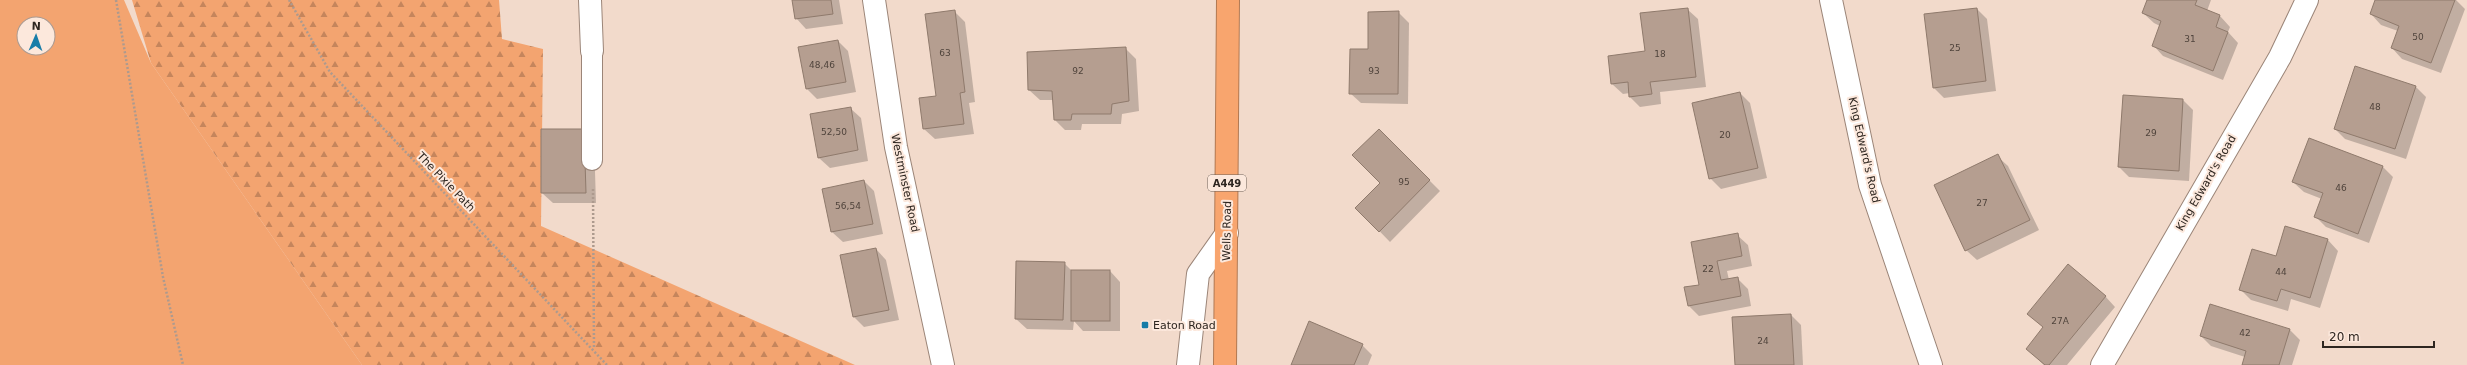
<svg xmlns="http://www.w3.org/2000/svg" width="2467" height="365" font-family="'DejaVu Sans',sans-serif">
<defs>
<pattern id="forest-firs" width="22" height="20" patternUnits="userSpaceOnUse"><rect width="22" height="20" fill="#f3a470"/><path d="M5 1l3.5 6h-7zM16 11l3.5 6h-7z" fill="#c5855c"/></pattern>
</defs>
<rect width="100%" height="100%" fill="#f2dacb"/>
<path fill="#f3a470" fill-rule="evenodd" d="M 0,0 L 124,0 L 151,63 L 362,365 L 0,365 ZM 24,24 L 48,24 L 48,48 L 24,48 Z"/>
<polygon fill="url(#forest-firs)" points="132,0 499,0 502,39 543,49 541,226 855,365 362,365 151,63"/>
<g fill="#0003">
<polygon points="793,0 839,0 843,24 806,29 796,18"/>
<polygon points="2148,0 2211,0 2207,11 2220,16 2230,27 2228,32 2238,43 2223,80 2163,56 2153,45 2160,26 2154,23 2143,13"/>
<polygon points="2376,0 2456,0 2465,9 2441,73 2402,59 2392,48 2398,31 2381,25 2371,14"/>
<polygon points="1687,9 1698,19 1706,87 1660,92 1661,104 1640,107 1630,97 1630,93 1623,94 1612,84"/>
<polygon points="1977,9 1987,19 1996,91 1944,98 1934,88"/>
<polygon points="954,11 965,22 975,102 969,103 974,134 935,139 924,129 937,97"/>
<polygon points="1398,12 1409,23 1408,104 1361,103 1350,93 1369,50"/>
<polygon points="838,41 848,51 856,92 817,99 807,89"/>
<polygon points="1126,49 1136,59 1139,111 1122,114 1121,124 1082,124 1081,130 1065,130 1055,120 1054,100 1040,100 1029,90"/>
<polygon points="2416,87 2426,97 2406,159 2345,139 2335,129"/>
<polygon points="1740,93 1750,103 1767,178 1721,189 1710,178"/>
<polygon points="2124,96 2183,100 2193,110 2189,181 2129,177 2119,167"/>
<polygon points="850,108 861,118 868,161 830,168 819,158"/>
<polygon points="1379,130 1440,191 1390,242 1357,208 1382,183"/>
<polygon points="2309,139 2383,167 2393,177 2369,243 2326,227 2315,216 2322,199 2304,192 2293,182"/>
<polygon points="594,140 596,203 553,203 542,193"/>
<polygon points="1997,156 2008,166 2039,230 1977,260 1966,250"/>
<polygon points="864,181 874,191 883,234 843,242 832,232"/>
<polygon points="1737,235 1748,245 1752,266 1727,271 1729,280 1737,278 1748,289 1751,306 1699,316 1689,306 1700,285 1692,243"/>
<polygon points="2328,240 2338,251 2320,308 2291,299 2288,311 2251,300 2241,290 2277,257"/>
<polygon points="876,249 886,260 899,320 864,327 854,317"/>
<polygon points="1064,263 1072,271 1110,271 1120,282 1120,331 1083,331 1074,321 1073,330 1027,329 1016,319"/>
<polygon points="2105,296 2115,307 2067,365 2044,365 2027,349 2044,328 2028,314"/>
<polygon points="1791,315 1801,325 1803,365 1736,365"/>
<polygon points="2290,330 2300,340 2292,365 2243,365 2245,357 2211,346 2201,336"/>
<polygon points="1362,345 1372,355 1368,365 1292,365"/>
</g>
<g fill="#b59e90" stroke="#8f7a6c">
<polygon points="792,0 831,0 833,14 795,19"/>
<polygon points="2147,0 2197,0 2195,5 2220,15 2216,27 2228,32 2213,71 2152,46 2161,21 2142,13"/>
<polygon points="2375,0 2455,0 2431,63 2391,48 2399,26 2370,14"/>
<polygon points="1688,8 1696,77 1650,82 1652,94 1629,97 1628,82 1611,84 1608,56 1645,51 1640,13"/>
<polygon points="1977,8 1986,81 1933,88 1924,14"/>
<polygon points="955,10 965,92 960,93 964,124 923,129 919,98 936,96 925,14"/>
<polygon points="1399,11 1398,94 1349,94 1350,49 1368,49 1368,12"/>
<polygon points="838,40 846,82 806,89 798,47"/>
<polygon points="1126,47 1129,101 1112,104 1111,114 1072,114 1071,120 1054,120 1052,91 1028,90 1027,52"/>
<polygon points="2355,66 2416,86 2395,149 2334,129"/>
<polygon points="1740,92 1758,168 1709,179 1692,103"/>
<polygon points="2123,95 2183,99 2179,171 2118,167"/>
<polygon points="851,107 858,150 818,158 810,114"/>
<polygon points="541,129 584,129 586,193 541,193"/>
<polygon points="1379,129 1430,180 1379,232 1355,208 1380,183 1352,155"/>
<polygon points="2309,138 2383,166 2358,234 2314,217 2323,193 2292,182"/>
<polygon points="1998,154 2030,220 1965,251 1934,185"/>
<polygon points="864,180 873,224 831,232 822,189"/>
<polygon points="2285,226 2328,239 2310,298 2281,289 2277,301 2239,290 2252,249 2276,256"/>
<polygon points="1738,233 1742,256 1717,261 1721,280 1738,277 1741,296 1688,306 1684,287 1699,285 1691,242"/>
<polygon points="876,248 889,310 853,317 840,255"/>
<polygon points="1016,261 1065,262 1063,320 1015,319"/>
<polygon points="2068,264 2106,296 2049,365 2045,365 2026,349 2043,327 2027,314"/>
<rect x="1071" y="270" width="39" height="51"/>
<polygon points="2210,304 2290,329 2279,365 2242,365 2246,351 2200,336"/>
<polygon points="1791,314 1794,365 1735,365 1732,317"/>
<polygon points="1309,321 1363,344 1354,365 1291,365"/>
</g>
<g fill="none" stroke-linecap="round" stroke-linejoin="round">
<g stroke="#9b8578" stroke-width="22">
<polyline id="lane" points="592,160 592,51"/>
</g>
<g stroke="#9b8578" stroke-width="24">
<g id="street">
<polyline points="590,0 592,51"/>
<polyline points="874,0 896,147 943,365"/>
<polyline points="1831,0 1870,185 1931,365"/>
<polyline points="1188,365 1198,274 1227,233"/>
<polyline points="2102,365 2280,57 2307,0"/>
</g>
</g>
<g stroke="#b17953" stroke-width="24">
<polyline id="highway" points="1225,365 1228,0"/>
</g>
<g stroke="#ad9a8e" stroke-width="2.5" stroke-dasharray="2 2" stroke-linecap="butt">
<polyline points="116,0 163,277 183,365"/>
<polyline points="289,0 330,72 607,365"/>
<polyline points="593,189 594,348"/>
</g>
<use href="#lane" stroke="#fff" stroke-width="20"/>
<use href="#street" stroke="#fff" stroke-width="22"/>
<use href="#highway" stroke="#f8a56e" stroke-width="22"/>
</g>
<rect fill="#187da8" stroke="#fce8dc" stroke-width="1.5" x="1141" y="321" width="8" height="8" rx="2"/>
<g text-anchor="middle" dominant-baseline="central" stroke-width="4" stroke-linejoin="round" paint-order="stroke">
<g font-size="9" fill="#50443c">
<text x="2418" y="37">50</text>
<text x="2190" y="39">31</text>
<text x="1955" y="48">25</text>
<text x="945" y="53">63</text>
<text x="1660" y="54">18</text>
<text x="822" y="65">48,46</text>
<text x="1078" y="71">92</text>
<text x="1374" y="71">93</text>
<text x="2375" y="107">48</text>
<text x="834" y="132">52,50</text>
<text x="2151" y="133">29</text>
<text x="1725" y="135">20</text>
<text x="1404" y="182">95</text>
<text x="2341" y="188">46</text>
<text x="1982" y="203">27</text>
<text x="848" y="206">56,54</text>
<text x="1708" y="269">22</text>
<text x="2281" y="272">44</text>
<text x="2060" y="321">27A</text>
<text x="2245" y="333">42</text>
<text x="1763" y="341">24</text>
</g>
<rect fill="#fce8dc" stroke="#6c6058" stroke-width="1" x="1208" y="175" width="38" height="16" rx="3"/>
<g font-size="10" font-weight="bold" fill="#2e2620">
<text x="1227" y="183">A449</text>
</g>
<g font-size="11" fill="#2e2620" stroke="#fce8dc">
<text transform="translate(1864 150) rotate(77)">King Edward's Road</text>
<text transform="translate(446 182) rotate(46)">The Pixie Path</text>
<text transform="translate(905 183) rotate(78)">Westminster Road</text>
<text transform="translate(2206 183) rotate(-60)">King Edward's Road</text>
<text transform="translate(1227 231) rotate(-89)">Wells Road</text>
</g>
<g font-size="11" fill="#2e2620" stroke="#fce8dc" text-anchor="start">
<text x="1153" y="325">Eaton Road</text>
</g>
</g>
<g transform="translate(36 36) rotate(2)"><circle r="19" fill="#fce8dc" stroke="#aa9a91"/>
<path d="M0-3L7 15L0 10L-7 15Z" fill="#187da8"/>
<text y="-6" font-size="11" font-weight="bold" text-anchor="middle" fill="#2e2620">N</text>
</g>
<path d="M2323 341v6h111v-6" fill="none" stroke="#2e2620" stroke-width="2"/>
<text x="2329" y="341" font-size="12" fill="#2e2620" stroke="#fce8dc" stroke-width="3" paint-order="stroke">20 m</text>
</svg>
